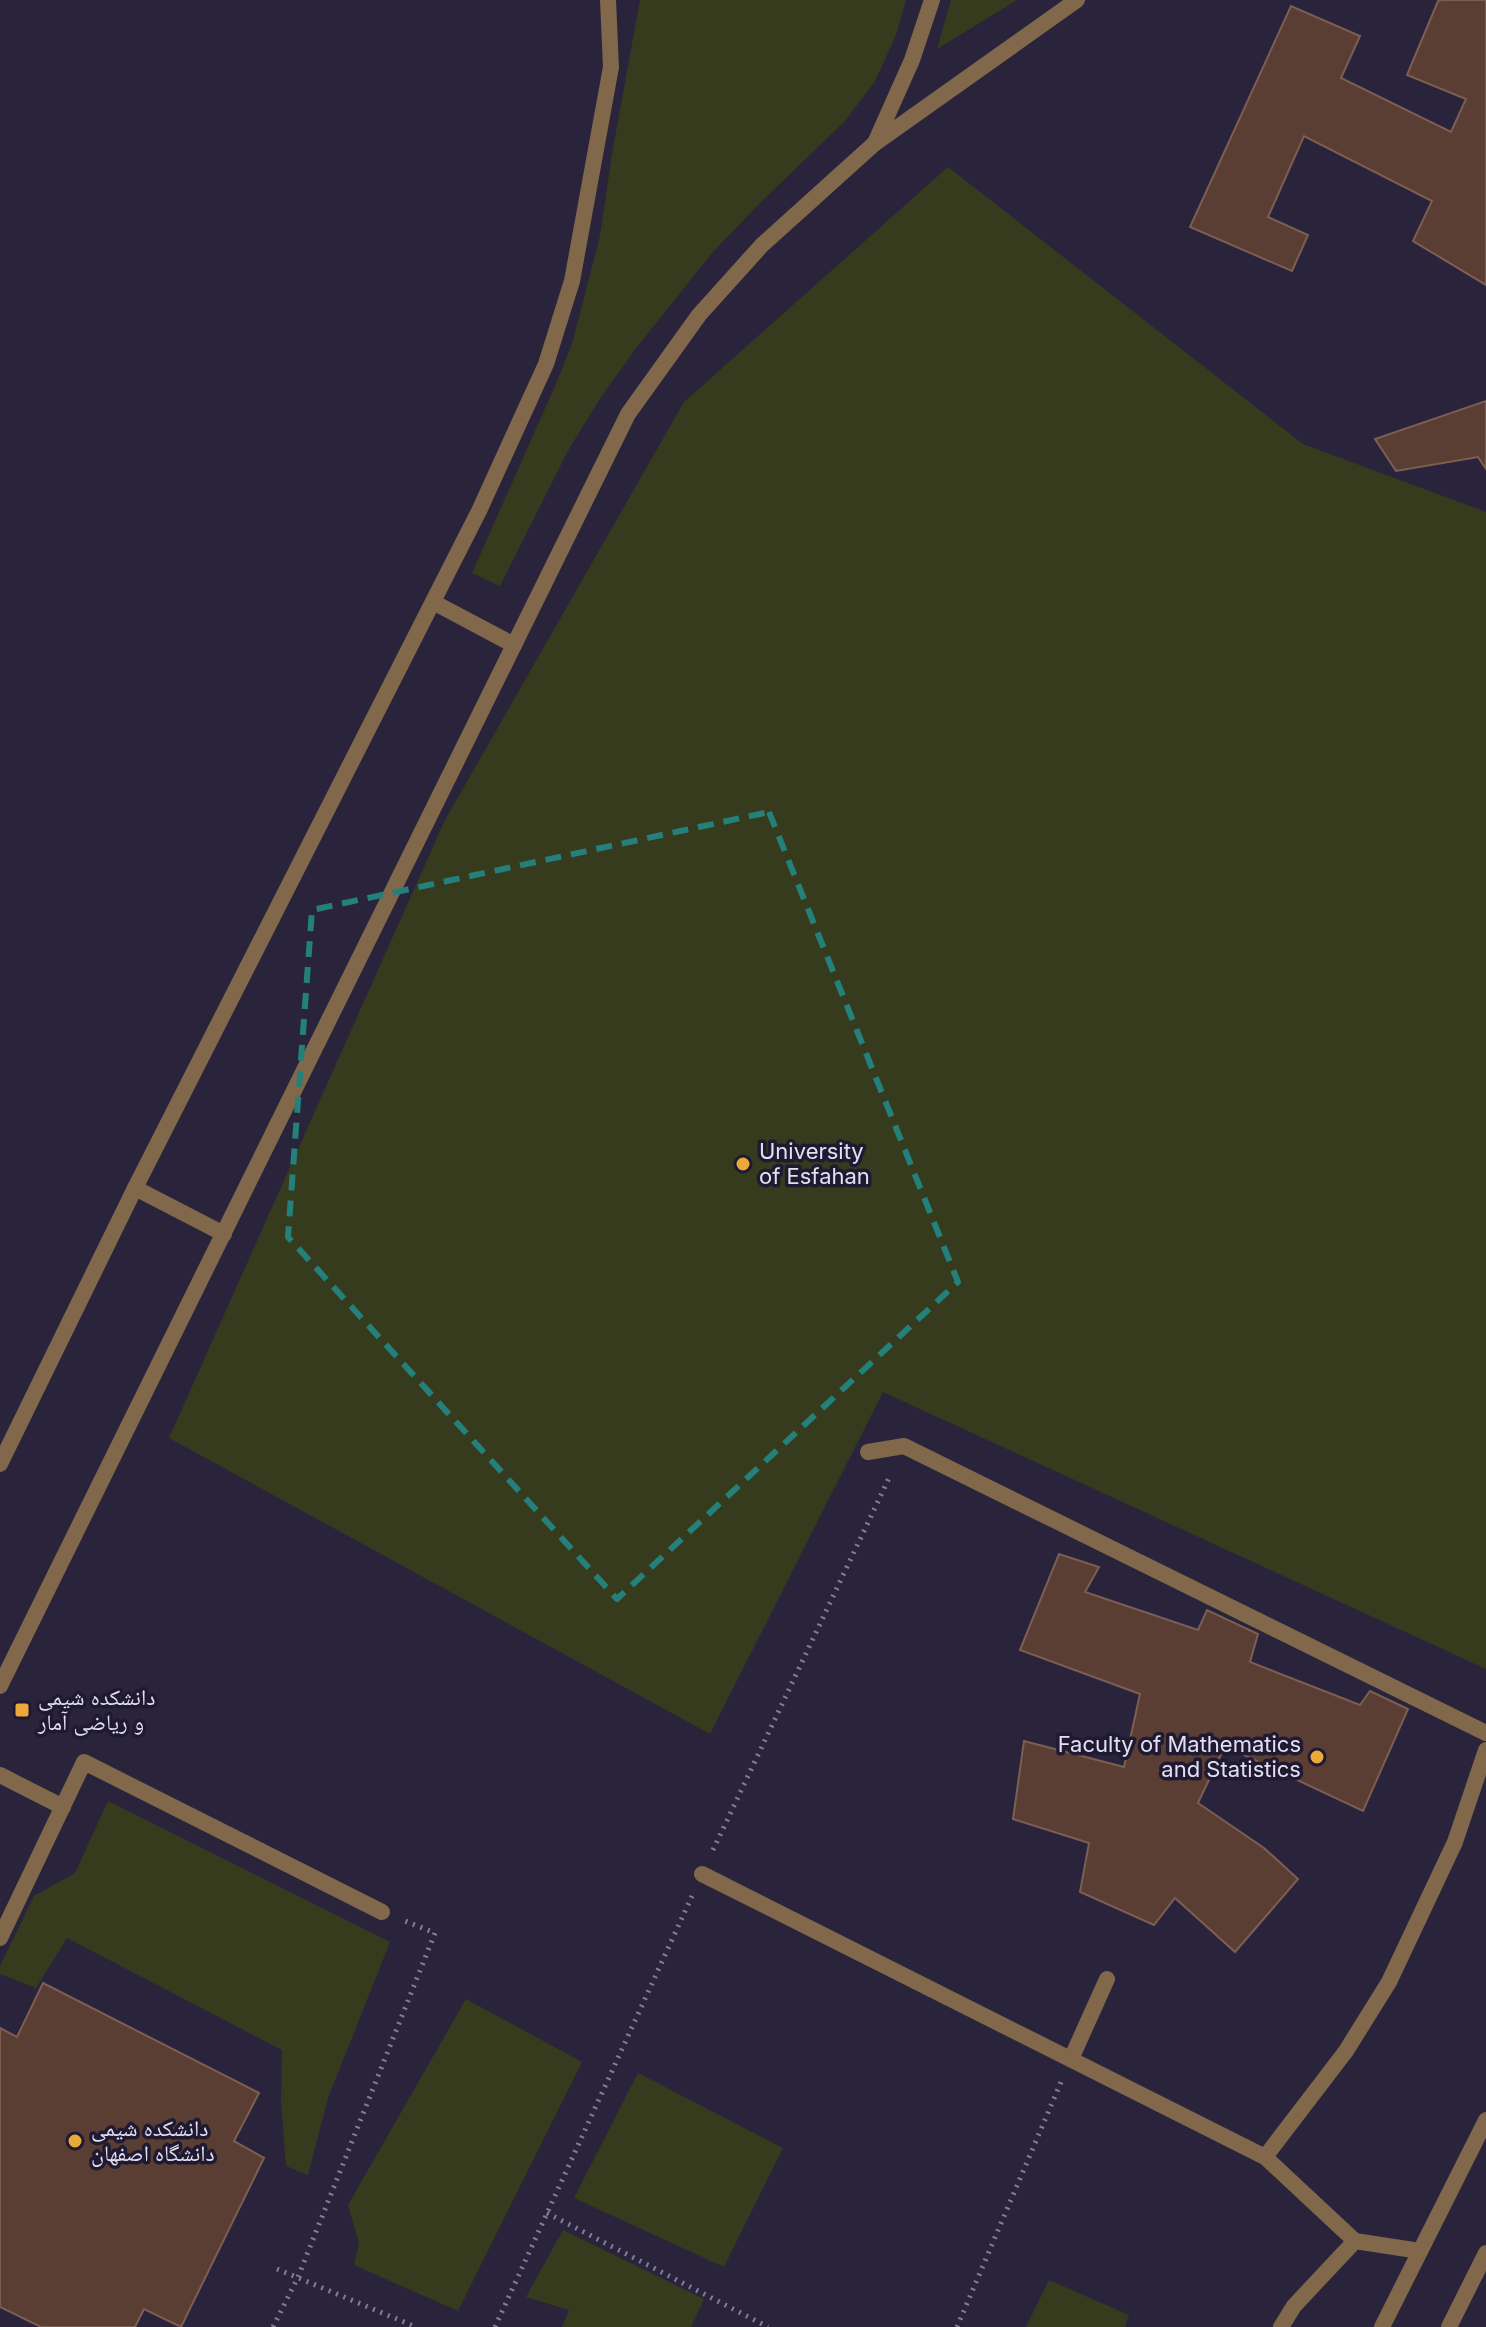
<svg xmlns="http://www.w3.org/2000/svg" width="1486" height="2327" font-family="Inter,'Noto Naskh Arabic',sans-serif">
<rect width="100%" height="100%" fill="#29243c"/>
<g fill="#373b1d">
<polygon points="640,0 906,0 896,35 875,81 845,121 759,204 712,253 637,347 601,397 569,449 500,586 472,573 555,386 572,344 600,236 612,154"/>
<polygon points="951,0 1017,0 937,49"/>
<polygon points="948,167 1303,444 1486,512 1486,1669 883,1392 710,1734 169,1438 445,820 684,402"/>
<polygon points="108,1801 390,1942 328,2098 308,2175 286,2166 281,2101 282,2050 67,1938 36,1988 0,1974 0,1966 34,1896 75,1873"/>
<polygon points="466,1999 582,2062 458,2311 354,2265 359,2243 348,2205"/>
<polygon points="638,2073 783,2148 724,2267 574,2198"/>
<polygon points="563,2230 704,2299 691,2327 562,2327 569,2310 526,2297"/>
<polygon points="1049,2280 1129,2315 1125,2327 1026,2327"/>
</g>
<g fill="#5a3d33" stroke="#7d5e53" stroke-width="2">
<polygon points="1442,0 1486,0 1486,285 1413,241 1432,201 1304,136 1268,217 1308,235 1292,271 1190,227 1291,6 1360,36 1341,78 1451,132 1466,99 1407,75 1438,1"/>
<polygon points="1486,401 1486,469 1478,457 1396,471 1375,439"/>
<polygon points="1059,1554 1099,1567 1085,1592 1198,1630 1207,1610 1258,1634 1250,1662 1360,1705 1370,1691 1408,1709 1363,1811 1225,1746 1198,1803 1264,1848 1298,1879 1235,1952 1175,1898 1154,1925 1080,1892 1089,1843 1013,1819 1024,1741 1124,1767 1140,1694 1020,1650"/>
<polygon points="43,1983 259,2093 234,2141 264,2158 181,2327 144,2309 135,2327 41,2327 0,2307 0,2028 17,2037"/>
</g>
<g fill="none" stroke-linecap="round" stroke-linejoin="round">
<g stroke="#827e93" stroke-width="5" stroke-dasharray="2 6" stroke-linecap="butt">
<polyline points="713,1850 890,1476"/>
<polyline points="547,2213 768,2327"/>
<polyline points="277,2269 416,2327"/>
<polyline points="273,2327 298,2277 435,1933 405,1921"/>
<polyline points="495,2327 692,1896"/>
<polyline points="957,2327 1061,2082"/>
</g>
<g stroke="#81684a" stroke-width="16">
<polyline points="875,143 912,60 932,0"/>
<polyline points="433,602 514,645"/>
<polyline points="135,1188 224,1234"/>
<polyline points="868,1452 904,1446 1486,1733"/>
<polyline points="0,1464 135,1188 479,511 546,364 572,281 611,67 608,0"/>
<polyline points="0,1686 628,414 699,315 762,245 874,144 1077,0"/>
<polyline points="0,1775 63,1807"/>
<polyline points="702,1874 1265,2157 1355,2241 1420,2251"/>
<polyline points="0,1938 84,1762 382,1912"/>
<polyline points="1071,2059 1107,1979"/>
<polyline points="1265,2157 1346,2051 1389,1982 1455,1842 1486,1750"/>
<polyline points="1281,2327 1294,2306 1355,2241"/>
<polyline points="1382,2327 1486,2120"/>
<polyline points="1449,2327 1486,2253"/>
</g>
</g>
<path fill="none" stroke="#24807b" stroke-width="6" stroke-dasharray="16 10" stroke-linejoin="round" d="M 769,812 L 958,1282 L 617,1599 L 288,1237 L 312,910 Z"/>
<g fill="#eba939" stroke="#1f1a32" stroke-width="3">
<circle cx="743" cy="1164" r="8"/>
<rect x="14" y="1702" width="16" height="16" rx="4"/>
<circle cx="1317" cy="1757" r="8"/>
<circle cx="75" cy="2141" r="8"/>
</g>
<g text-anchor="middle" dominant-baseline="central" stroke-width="7" stroke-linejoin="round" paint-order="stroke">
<g font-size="22" fill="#e2dff0" stroke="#1f1a32" text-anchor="start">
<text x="759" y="1151">University<tspan x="759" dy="25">of Esfahan</tspan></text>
<text x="38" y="1697">دانشکده شیمی<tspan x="38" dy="25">و ریاضی آمار</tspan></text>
<text x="1301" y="1744" text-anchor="end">Faculty of Mathematics<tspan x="1301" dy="25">and Statistics</tspan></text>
<text x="91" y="2128">دانشکده شیمی<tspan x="91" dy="25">دانشگاه اصفهان</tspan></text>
</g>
</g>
</svg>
